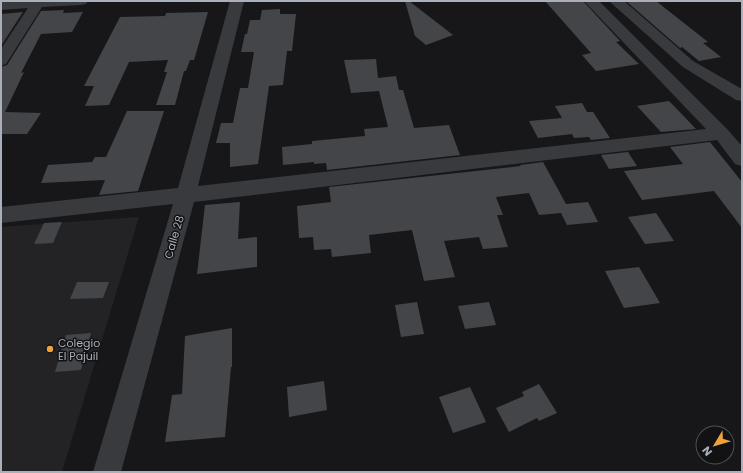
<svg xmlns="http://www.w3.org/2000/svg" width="743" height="473" font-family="Poppins,sans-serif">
<rect width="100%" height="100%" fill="#171719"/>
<polygon fill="#232326" points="139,217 62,472 1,472 1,227"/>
<g fill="#444549">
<polygon points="405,1 409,1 453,35 426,45 415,36"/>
<polygon points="545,1 583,1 620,41 616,42 639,64 596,71 582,55 591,53"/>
<polygon points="626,1 656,1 708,42 703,43 721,57 699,61 682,47 680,48"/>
<polygon points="280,9 280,14 296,14 292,51 287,51 283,85 269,86 258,164 230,167 230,143 216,143 221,123 233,123 240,88 248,88 254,52 241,52 245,34 247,34 250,20 260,20 262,10"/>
<polygon points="64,10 63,13 83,12 72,32 41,34 21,73 24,72 5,112 41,113 27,134 1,134 1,67 7,65 41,11"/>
<polygon points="23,12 1,46 1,14"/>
<polygon points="208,12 194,60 190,60 186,71 184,71 175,105 156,105 167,72 164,72 168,60 129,62 109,105 85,106 94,86 84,86 120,17 165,16 166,13"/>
<polygon points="376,59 378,78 396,76 399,90 403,90 414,128 449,125 460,155 327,170 326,163 314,164 314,162 283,165 282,147 312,144 312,141 365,136 364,129 388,127 379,91 351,93 344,60"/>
<polygon points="669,101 673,105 696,129 661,132 637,106"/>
<polygon points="582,103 587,112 593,112 610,138 591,140 589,137 574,138 572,134 538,138 529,121 562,118 555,106"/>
<polygon points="127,111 164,111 138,191 99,195 105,180 41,183 48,165 92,162 95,157 106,157"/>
<polygon points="710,142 742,182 742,228 714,191 642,200 624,171 683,164 670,147"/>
<polygon points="628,152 637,166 609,169 601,155"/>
<polygon points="543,162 566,204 588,202 598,222 567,225 561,213 539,215 529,193 496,197 503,215 497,215 508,247 483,249 479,237 444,241 455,277 424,281 412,230 369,235 371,253 332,257 331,249 314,250 313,237 299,238 297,206 331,202 329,187 521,166 520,165"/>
<polygon points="240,202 238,239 257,237 257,267 197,274 205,205"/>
<polygon points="656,213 674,241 645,244 628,217"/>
<polygon points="62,222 53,243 34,244 44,223"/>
<polygon points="639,267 660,303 624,308 605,271"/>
<polygon points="77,282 109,282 103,298 70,299"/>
<polygon points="417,302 424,334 401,337 395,305"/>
<polygon points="489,302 496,325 465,329 458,306"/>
<polygon points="232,328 232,367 231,367 225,437 165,442 172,395 182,394 185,336"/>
<polygon points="91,333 81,370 55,372 66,335"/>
<polygon points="324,381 327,410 289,417 287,387"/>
<polygon points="539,384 557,413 539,421 537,418 509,432 496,408 524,396 522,392"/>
<polygon points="470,387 486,422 453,433 439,397"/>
</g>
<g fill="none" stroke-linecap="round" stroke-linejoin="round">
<g fill="#383a3e" fill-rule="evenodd">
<polygon points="17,1 88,1 86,4 81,5 42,7 6,64 1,66 1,49 28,8 1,10 1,2"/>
<polygon points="230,1 244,1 198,186 706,129 584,1 599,1 727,129 742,146 742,166 735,164 717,140 194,202 121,472 93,472 173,204 1,223 1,207 178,188"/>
<polygon points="609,1 624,1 693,61 742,89 742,101 736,100 683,67"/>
</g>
</g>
<circle fill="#eea23b" stroke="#121214" stroke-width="1.5" cx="50" cy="349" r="4"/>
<g text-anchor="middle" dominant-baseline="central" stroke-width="3" stroke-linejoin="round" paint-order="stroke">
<g font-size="11" fill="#aab0b9" stroke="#121214">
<text transform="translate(174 237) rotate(-74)">Calle 28</text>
</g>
<g font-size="11" fill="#aab0b9" stroke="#121214" text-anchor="start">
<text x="58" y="343">Colegio<tspan x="58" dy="13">El Pajuil</tspan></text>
</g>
</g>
<rect width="743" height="473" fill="none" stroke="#aab0b9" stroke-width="4"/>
<g transform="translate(715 445) rotate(232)"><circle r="19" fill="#121214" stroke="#4f5156"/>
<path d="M0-3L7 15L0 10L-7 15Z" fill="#eea23b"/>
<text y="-6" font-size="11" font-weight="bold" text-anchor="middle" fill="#aab0b9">N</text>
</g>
</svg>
